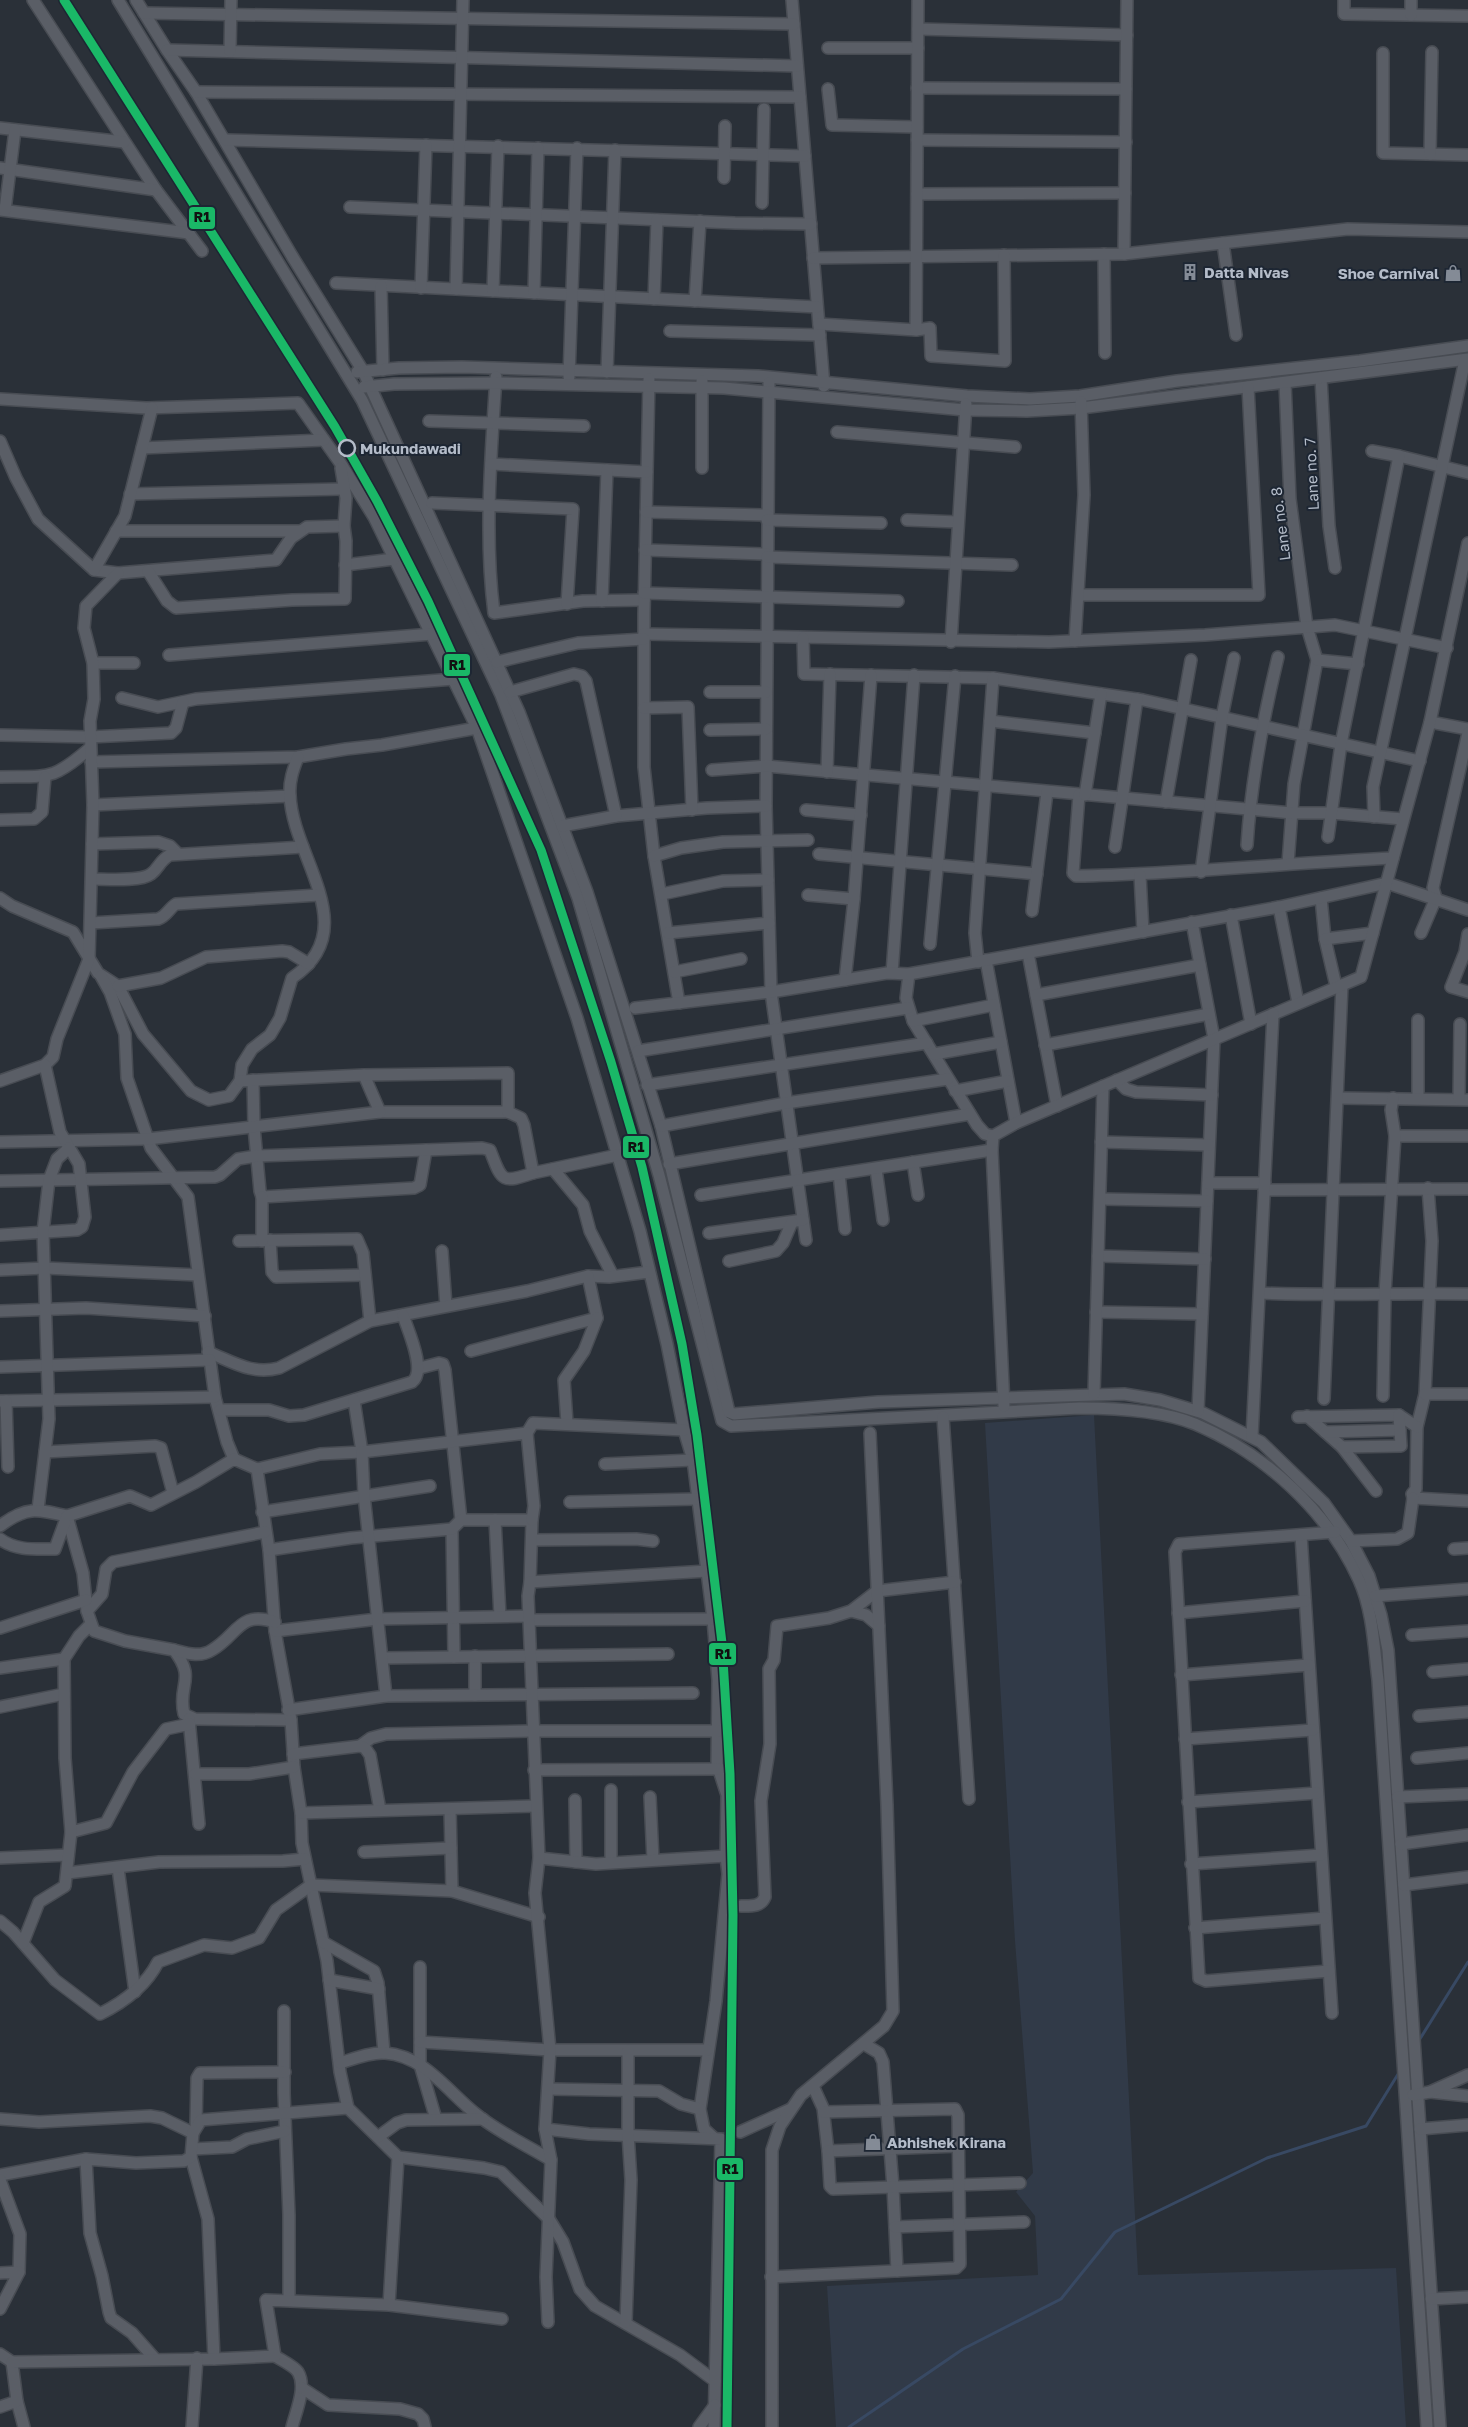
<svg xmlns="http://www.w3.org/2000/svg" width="1468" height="2427" font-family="'Golos Text',sans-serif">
<rect width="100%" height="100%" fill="#2a3038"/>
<polygon fill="#313a48" points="1094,1415 1138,2275 1396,2268 1406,2427 836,2427 827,2286 1038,2275 1035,2216 1016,2192 1033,2173 1015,1941 985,1423"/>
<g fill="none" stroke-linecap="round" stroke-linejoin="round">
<g stroke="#384963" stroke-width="3">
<polyline points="1418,2042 1468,1962"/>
<polyline points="849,2427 963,2349 1061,2299 1115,2232 1267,2158 1366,2126 1400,2071"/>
</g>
<g stroke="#3f454e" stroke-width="11" stroke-dasharray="11 5.5" stroke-linecap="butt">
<polyline points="731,1907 741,1906"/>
<polyline points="721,2139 740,2132"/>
</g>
<g stroke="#484c53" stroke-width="14">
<g id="minor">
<polyline points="33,0 156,190 202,251"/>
<path d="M 118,0 L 362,400 L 501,695 L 578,898 L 659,1175 L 722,1421 L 731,1426 L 1079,1408 C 1113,1408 1163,1411 1195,1424 C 1264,1453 1328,1511 1359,1580 C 1373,1611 1374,1648 1378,1680 L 1427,2427"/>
<polyline points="136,0 167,50 196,92 292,256 363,371 519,712 587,892 661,1126 729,1412 734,1414 878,1402 1124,1394 1160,1400 1203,1413 1261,1442 1324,1503 1351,1541 1369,1576 1381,1615 1388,1650 1440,2427"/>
<polyline points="792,0 824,386"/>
<polyline points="1344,0 1344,14 1468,16"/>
<polyline points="144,13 794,24"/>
<polyline points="1411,15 1411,0"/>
<polyline points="918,29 1127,35"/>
<polyline points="828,48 918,48"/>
<polyline points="167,50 797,66"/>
<polyline points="230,51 231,0"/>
<polyline points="1383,53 1383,153 1468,155"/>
<polyline points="917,88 1126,89"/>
<polyline points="828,89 832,125 917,127"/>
<polyline points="196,92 800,97"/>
<polyline points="0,128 124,142"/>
<polyline points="226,140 805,156"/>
<polyline points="917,140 1126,142"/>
<polyline points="1430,154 1432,52"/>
<polyline points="0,168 156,190"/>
<polyline points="724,178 725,126"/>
<polyline points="917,194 1125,193"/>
<polyline points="762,203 764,109"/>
<polyline points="350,207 735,223 811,224"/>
<polyline points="0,210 189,233"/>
<polyline points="5,210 15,130"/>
<polyline points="1223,243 1236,335"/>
<polyline points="1104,254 1105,353"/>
<polyline points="1124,254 1127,0"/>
<polyline points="813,258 1124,254 1348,229 1468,232"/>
<polyline points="336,283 817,307"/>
<polyline points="381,286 383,370"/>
<polyline points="421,288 426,145"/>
<polyline points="456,289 463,0"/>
<polyline points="493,291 498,146"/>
<polyline points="534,293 538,148"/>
<polyline points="654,299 657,220"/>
<polyline points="695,301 700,221"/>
<polyline points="819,324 916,330 930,328 931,356 1005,361 1004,255"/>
<polyline points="916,330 918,0"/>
<polyline points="670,331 820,335"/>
<polyline points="357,372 399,368 462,367 758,376 967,396 1030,399 1080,396 1177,381 1360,361 1468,346"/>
<polyline points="607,372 615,150"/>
<path d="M 496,377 C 491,455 484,535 494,613 L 583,601 L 644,600"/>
<polyline points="569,377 577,148"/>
<polyline points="1321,378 1329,526 1335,568"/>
<polyline points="649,379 644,614 644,767 654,856 679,1003"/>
<polyline points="769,383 766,806 771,992 806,1240"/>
<polyline points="1285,383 1290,499 1307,627 1317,660 1294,784 1288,863"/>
<polyline points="364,387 394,384 495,383 724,388 965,410 1027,411 1081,408 1468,359"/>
<polyline points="0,399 146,408 298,403 341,464 374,517 477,728 577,1018 640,1231 667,1344 684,1430 693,1460 713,1619 718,1680 717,1764 727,1795 726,1856 728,1874 716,2001 700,2109 704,2129 714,2138"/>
<polyline points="429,421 584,426"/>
<polyline points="837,432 1015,447"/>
<polyline points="0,441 16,478 38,519 94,570 118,573 276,560 291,538 307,527 344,526"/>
<polyline points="142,448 324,440"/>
<polyline points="1399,456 1468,473"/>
<polyline points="491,464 647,472"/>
<polyline points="702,468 702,381"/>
<polyline points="130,494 343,489"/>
<polyline points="432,503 573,509 567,604"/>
<polyline points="646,512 767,515"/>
<polyline points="767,520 881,523"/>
<polyline points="907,520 958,522"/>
<polyline points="116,531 300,531"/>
<polyline points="645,550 767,554"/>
<polyline points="767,557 1012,565"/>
<polyline points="345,565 394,559"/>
<polyline points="94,570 125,516 152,408"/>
<polyline points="148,571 167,601 176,608 292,600 345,599 346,541 344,526 346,498 341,468"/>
<polyline points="644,593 898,601"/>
<polyline points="1079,595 1259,595 1248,387"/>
<polyline points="602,601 607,470"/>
<polyline points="644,634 1049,642 1205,635 1335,625 1447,648"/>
<polyline points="803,638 804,674 993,678 1143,700 1420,761"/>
<polyline points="1075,641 1084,495 1081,402"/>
<polyline points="951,642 966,404"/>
<polyline points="169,655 432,634"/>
<polyline points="1317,660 1358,664"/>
<polyline points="497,662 578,643 644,639"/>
<polyline points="93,663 134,663"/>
<polyline points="510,692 574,674 582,676 586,681 616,816 707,808 766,806"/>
<polyline points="710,692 766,692"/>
<polyline points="122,698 158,707 196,699 454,679"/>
<polyline points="644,708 688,707 692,810"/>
<polyline points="990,721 1095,733"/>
<polyline points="1430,722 1468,729"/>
<polyline points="710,730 766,729"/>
<polyline points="0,735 90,737 171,733 176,728 183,702"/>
<polyline points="91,762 298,757 346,749 382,745 477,728"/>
<polyline points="712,770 766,766 1292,813 1331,813 1403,819"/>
<polyline points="827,772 830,674"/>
<path d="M 0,777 C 49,776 52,781 90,748"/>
<path d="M 1079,795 L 1073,873 L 1076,876 C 1182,874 1287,863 1393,858"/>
<polyline points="1085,795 1101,694"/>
<polyline points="1166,802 1191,660"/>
<polyline points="93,805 290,796"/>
<polyline points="806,810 861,815"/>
<polyline points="1374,817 1373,787 1465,360"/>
<polyline points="0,820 34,819 42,812 45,777"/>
<polyline points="562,826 616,816"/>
<polyline points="1328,837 1341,744 1399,456 1372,451"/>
<polyline points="92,844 158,842 170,846 178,854"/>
<path d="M 1247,845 C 1251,781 1263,719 1278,657"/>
<polyline points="1115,847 1137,699"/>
<polyline points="819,854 1037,874"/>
<polyline points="654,856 681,848 723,842 808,840"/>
<polyline points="1201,872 1222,717 1234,658"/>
<polyline points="1140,875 1143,932"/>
<path d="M 92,879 C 106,879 140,882 151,874 C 159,868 160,860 170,855 L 303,847"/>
<polyline points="662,894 723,881 768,880"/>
<polyline points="808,895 854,899"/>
<path d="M 0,898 L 12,906 L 73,932 L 98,973 L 118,986 L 143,1034 L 191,1091 L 209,1100 L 229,1096 L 240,1081 L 242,1065 L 252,1049 L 270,1035 L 280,1018 L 292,978 C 365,929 292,857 290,795 C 289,781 293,770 298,757"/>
<polyline points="1321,898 1325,939 1336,986"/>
<polyline points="1279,907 1298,1003"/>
<polyline points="1032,911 1047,792"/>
<polyline points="1231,915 1251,1024"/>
<polyline points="1192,922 1214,1039 1198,1411"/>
<path d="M 91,923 L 158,919 C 167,916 169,908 176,904 L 319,895"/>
<polyline points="668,933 769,923"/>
<polyline points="1421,933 1436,898 1433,888 1468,733"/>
<polyline points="1468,934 1465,952 1451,987 1468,992"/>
<polyline points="1325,939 1373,933"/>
<polyline points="930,944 955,676"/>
<polyline points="1028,953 1057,1106"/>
<polyline points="986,960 1016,1123"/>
<polyline points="978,962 975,933 993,678"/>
<polyline points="674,972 741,959"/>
<polyline points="892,973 914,675"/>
<polyline points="909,974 906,998 913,1021 977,1125 985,1134 993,1136"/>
<polyline points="101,976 110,992 125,1034 127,1078 151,1148 188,1197 215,1397 227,1442 234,1459"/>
<polyline points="845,980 854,899 871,675"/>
<polyline points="118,986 161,978 206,957 282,951 289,952 309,964"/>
<polyline points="1036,995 1200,965"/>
<polyline points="635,1008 771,992 887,973 909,974 1279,907 1387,883 1468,910"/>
<polyline points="1418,1020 1418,1098"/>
<polyline points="913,1021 994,1005"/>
<polyline points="1045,1045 1209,1014"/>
<polyline points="638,1051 908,1008"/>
<polyline points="934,1054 1001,1042"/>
<polyline points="364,1075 380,1112 508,1112"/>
<polyline points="253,1080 254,1127 260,1191 262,1197 414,1188 420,1185 426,1150"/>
<polyline points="1117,1080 1126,1089 1136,1092 1212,1095"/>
<polyline points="0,1081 45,1065 53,1057 57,1039 89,959 93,805 90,721 94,699 93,663 84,628 86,606 118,573"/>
<polyline points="240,1081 364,1075 508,1073 508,1112 521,1118 524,1125 533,1173 618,1155"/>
<polyline points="647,1085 927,1043"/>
<polyline points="955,1091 1008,1081"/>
<polyline points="1338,1098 1468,1100"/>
<polyline points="1459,1099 1460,1024"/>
<polyline points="661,1126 786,1103 948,1079"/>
<polyline points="1395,1136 1468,1136"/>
<polyline points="0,1142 148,1139 380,1112"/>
<polyline points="1101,1142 1209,1145"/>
<polyline points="913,1162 918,1195"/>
<polyline points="669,1164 970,1114"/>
<polyline points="553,1169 583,1205 590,1231 613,1276"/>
<polyline points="876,1169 883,1220"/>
<polyline points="839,1174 845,1229"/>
<path d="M 0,1181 L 215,1177 L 220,1175 L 238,1159 L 257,1156 L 482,1148 L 490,1150 C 502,1181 501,1184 533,1173"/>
<polyline points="1208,1183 1265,1183"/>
<polyline points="1428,1188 1432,1241 1425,1394 1417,1427 1416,1489 1412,1494 1413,1498 1468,1501"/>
<polyline points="1264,1190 1468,1189"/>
<polyline points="701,1195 992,1150"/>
<polyline points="1100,1199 1207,1201"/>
<polyline points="709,1233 803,1220"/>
<polyline points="0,1235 77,1230 82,1227 85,1217 79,1164 60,1132 45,1065"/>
<polyline points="270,1240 272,1272 276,1277 365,1275"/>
<polyline points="239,1241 357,1239 363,1253 370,1321"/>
<polyline points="262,1241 262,1197"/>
<polyline points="442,1251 446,1306"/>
<polyline points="1098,1256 1205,1259"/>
<polyline points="729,1261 776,1251 783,1243 792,1222"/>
<polyline points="0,1270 45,1268 198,1275"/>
<polyline points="588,1276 609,1277 649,1272"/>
<path d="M 1260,1293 C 1330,1296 1399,1293 1468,1294"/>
<polyline points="0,1311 86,1308 205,1316"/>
<polyline points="1096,1312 1202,1314"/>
<path d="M 208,1352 C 233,1362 252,1375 279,1368 L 370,1321 L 527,1291 L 588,1276 L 597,1318 L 471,1351"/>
<polyline points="0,1367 210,1360"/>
<polyline points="420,1368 439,1363 443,1364 445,1370 461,1520"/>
<polyline points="1094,1394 1103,1086"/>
<polyline points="1425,1394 1468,1394"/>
<polyline points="1383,1396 1385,1293 1395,1136 1391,1110 1393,1098"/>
<polyline points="1324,1399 1342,985"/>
<polyline points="0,1401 215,1397"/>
<polyline points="6,1401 8,1467"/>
<polyline points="1004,1406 992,1150 993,1136 1016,1123 1361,977 1430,722 1468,543"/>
<path d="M 220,1410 L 269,1410 L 289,1416 L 304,1415 L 412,1382 C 427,1371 408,1331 403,1315"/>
<polyline points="1307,1416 1342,1447 1376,1491"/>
<polyline points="943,1417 969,1799"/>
<polyline points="1298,1417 1399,1415 1417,1427"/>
<polyline points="567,1423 564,1380 584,1351 597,1318"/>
<polyline points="1325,1432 1400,1430"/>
<polyline points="527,1433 533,1423 684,1430"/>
<polyline points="1252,1437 1273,1014"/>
<polyline points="1342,1447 1401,1446 1399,1415"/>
<polyline points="45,1452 155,1446 161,1448 173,1493"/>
<polyline points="605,1464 693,1460"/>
<polyline points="257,1469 320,1454 362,1452 354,1400"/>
<polyline points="570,1502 697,1499"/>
<polyline points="38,1509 49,1419 43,1232 49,1180 57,1159 69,1148"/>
<polyline points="262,1512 430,1486"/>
<polyline points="495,1520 500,1616"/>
<path d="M 0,1526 C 26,1506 37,1509 67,1516 L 83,1573 L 87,1611 L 94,1631 L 125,1641 L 174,1650 C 197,1680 177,1684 184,1714 L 195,1719 L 291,1720"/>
<polyline points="452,1529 454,1657"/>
<polyline points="1301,1535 1332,2013"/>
<path d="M 0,1539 C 16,1551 36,1549 55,1549 L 67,1516 L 130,1496 L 151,1505 L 196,1482 L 234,1459 L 257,1469 L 269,1550 L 275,1631 L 291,1720 L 294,1767 L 301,1813 L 302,1843 L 327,1961 L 340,2072 L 348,2108 L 398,2157 L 484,2168 L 501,2172 L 549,2219 L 563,2242 L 580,2289 L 595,2306 L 680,2355 L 715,2381"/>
<polyline points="533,1540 636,1539 653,1541"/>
<polyline points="1351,1541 1397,1539 1408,1533 1413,1498"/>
<polyline points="1454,1549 1468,1548"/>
<polyline points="269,1550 351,1538 452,1529 461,1520 532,1520 530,1582"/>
<polyline points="1375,1596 1468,1589"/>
<polyline points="87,1611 102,1594 106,1569 113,1562 265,1532"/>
<polyline points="851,1611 866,1615 879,1626"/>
<polyline points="1178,1613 1305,1601"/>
<polyline points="529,1620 713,1619"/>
<polyline points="0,1628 86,1600"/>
<polyline points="275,1631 378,1619 529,1616"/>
<polyline points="1412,1635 1468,1631"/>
<path d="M 174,1650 C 186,1653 200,1658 212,1650 C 238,1635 239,1610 275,1622"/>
<polyline points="475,1656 475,1695"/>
<polyline points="382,1658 668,1654"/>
<polyline points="0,1668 64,1659"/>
<polyline points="1433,1672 1468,1669"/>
<polyline points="1181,1675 1309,1665"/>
<polyline points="386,1696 364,1495 362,1452 527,1433 534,1506 532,1520"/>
<polyline points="0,1707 64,1694"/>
<polyline points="288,1710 386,1696 693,1693"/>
<polyline points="1419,1716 1468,1712"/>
<polyline points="189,1719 199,1824"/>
<polyline points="1185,1739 1313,1730"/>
<polyline points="360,1746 371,1738 386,1734 532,1731 718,1731"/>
<polyline points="293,1754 360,1746 365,1748 370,1755 380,1810"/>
<polyline points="1417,1758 1468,1753"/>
<polyline points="534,1770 718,1769"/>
<polyline points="195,1774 249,1774 294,1767"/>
<polyline points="611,1790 611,1862"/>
<polyline points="650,1797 653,1860"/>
<polyline points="1398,1797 1468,1794"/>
<polyline points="575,1800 576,1862"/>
<polyline points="1188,1802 1317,1793"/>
<polyline points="450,1809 452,1891"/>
<polyline points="301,1813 536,1806"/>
<polyline points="71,1832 106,1823 133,1772 166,1729 190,1724"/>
<polyline points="1401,1844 1468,1835"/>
<polyline points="364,1852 451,1848"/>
<polyline points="0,1858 68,1855"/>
<polyline points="539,1858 596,1864 726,1856"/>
<polyline points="1191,1864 1321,1855"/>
<polyline points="118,1868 135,1992"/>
<polyline points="67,1873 159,1862 283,1861 305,1859"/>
<polyline points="1404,1885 1468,1877"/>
<path d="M 741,1906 C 751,1906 761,1907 765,1897 L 761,1801 L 770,1744 L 769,1669 L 774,1660 L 777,1626 L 829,1618 L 851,1611 L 877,1591 L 955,1582"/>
<path d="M 0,1921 L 13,1932 L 55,1980 L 100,2014 C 124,2002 146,1986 158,1962 L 204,1945 L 232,1948 L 259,1938 L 276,1910 L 311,1885 L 452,1891 L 539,1917"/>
<polyline points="1195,1928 1325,1918"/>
<polyline points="323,1942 374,1971 378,1983 384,2053"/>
<polyline points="23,1943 39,1902 65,1886 71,1832 65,1758 64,1659 79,1636 91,1624"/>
<polyline points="420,1967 420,2065 436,2119"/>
<polyline points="1329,1971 1206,1981 1199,1978 1175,1552 1179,1544 1335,1532"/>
<polyline points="329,1980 379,1989"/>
<polyline points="284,2011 284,2093 289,2215 289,2300"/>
<polyline points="420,2042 550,2050 707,2050"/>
<polyline points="864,2044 879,2053 883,2062 893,2187 897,2271"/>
<path d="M 340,2063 C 353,2059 370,2052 385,2053 C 425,2056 447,2091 476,2114 C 498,2132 526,2145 551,2160"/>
<polyline points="813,2086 823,2108 828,2151 959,2146"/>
<polyline points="548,2089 659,2091 681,2104 700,2109"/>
<polyline points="1430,2092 1468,2096"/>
<polyline points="1413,2095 1430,2092 1468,2075"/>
<polyline points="0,2119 39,2122 150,2116 162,2118 193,2133"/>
<polyline points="196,2125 197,2078 200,2073 285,2072"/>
<polyline points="545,2129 589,2134 721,2139 714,2427"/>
<polyline points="1420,2129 1468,2125"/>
<polyline points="740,2132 791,2109"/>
<polyline points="378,2137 397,2123 406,2120 483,2119"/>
<polyline points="193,2149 232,2147 247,2139 285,2131"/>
<polyline points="828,2151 830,2186 833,2189 1020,2183"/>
<polyline points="191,2157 208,2219 214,2359"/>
<polyline points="0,2175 86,2159"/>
<polyline points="0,2180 20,2234 19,2272"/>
<polyline points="895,2227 1024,2222"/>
<polyline points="0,2273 19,2272 0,2309"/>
<polyline points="771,2277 956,2268 960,2264 958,2115 955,2109 824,2112"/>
<polyline points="1431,2299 1468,2297"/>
<polyline points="389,2305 398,2157"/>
<polyline points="548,2322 546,2277 551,2160 545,2129 550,2050 535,1893 539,1858 528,1596 530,1582 707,1571"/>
<polyline points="626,2322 631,2180 628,2134 628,2051"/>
<polyline points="0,2354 12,2362"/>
<path d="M 275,2356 C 281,2360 294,2366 298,2372 C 307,2387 296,2411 292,2427"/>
<polyline points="155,2359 132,2333 111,2318 109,2312 102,2276 90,2233 86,2159 136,2163 184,2161 191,2157 193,2133 201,2120 348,2108"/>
<polyline points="302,2388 328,2405 400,2409 418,2414 423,2419 425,2427"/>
<polyline points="17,2401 24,2427"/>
<polyline points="0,2407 17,2401 12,2362 214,2359 275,2356 266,2300 389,2305 502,2319"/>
<polyline points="192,2427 197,2358"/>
<polyline points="699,2427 715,2405"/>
<polyline points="772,2427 772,2150 780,2126 801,2095 884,2026 893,2011 887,1805 870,1433"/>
</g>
</g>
<use href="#minor" stroke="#5a5e66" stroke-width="11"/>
<g stroke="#1d2633" stroke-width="12">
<polyline id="rail-1" points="64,0 335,427 377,501 428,601 541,850 611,1062 642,1167 682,1344 697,1435 722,1643 730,1774 733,1915 727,2427"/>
</g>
<use href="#rail-1" stroke="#1ab867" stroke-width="9"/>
</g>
<defs>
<g id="building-bare" transform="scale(1.35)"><path d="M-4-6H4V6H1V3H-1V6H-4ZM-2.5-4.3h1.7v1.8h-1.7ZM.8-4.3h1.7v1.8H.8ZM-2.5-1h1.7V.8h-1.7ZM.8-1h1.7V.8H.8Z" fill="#848b96" stroke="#1d2633" stroke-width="2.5" paint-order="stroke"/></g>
<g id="shop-bare" transform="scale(1.35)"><path d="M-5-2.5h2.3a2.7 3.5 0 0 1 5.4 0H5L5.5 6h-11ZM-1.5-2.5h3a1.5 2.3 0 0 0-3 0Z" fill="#848b96" stroke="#1d2633" stroke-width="2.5" paint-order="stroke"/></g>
</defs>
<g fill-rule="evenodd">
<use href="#building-bare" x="1190" y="272"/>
<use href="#shop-bare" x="1453" y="273"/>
<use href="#shop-bare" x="873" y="2142"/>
</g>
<circle fill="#1d2633" stroke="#b4bcc9" stroke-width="2.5" cx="347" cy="448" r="8"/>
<g text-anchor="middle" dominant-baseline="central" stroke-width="4" stroke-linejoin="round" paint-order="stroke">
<g font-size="15" font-weight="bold" fill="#b4bcc9" stroke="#1d2633" text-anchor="start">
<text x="1204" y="272">Datta Nivas</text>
<text x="1439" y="273" text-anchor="end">Shoe Carnival</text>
<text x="887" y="2142">Abhishek Kirana</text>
</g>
<g font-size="15" font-weight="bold" fill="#b4bcc9" stroke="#1d2633" text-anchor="start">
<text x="360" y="448">Mukundawadi</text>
</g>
<g font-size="15" fill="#b4bcc9" stroke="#1d2633">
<text transform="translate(1311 474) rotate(-93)">Lane no. 7</text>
<text transform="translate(1280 524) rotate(-97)">Lane no. 8</text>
</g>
</g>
<g stroke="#1d2633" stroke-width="2">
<rect x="188" y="206" width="28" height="24" rx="5" fill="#1ab867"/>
<rect x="443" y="653" width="28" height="24" rx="5" fill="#1ab867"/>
<rect x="622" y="1135" width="28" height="24" rx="5" fill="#1ab867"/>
<rect x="708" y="1642" width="29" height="24" rx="5" fill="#1ab867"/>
<rect x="716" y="2157" width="28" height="24" rx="5" fill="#1ab867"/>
</g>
<g font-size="14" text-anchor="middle" font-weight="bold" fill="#111">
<text x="202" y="222">R1</text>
<text x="457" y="670">R1</text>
<text x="636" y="1152">R1</text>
<text x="723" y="1659">R1</text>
<text x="730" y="2174">R1</text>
</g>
</svg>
